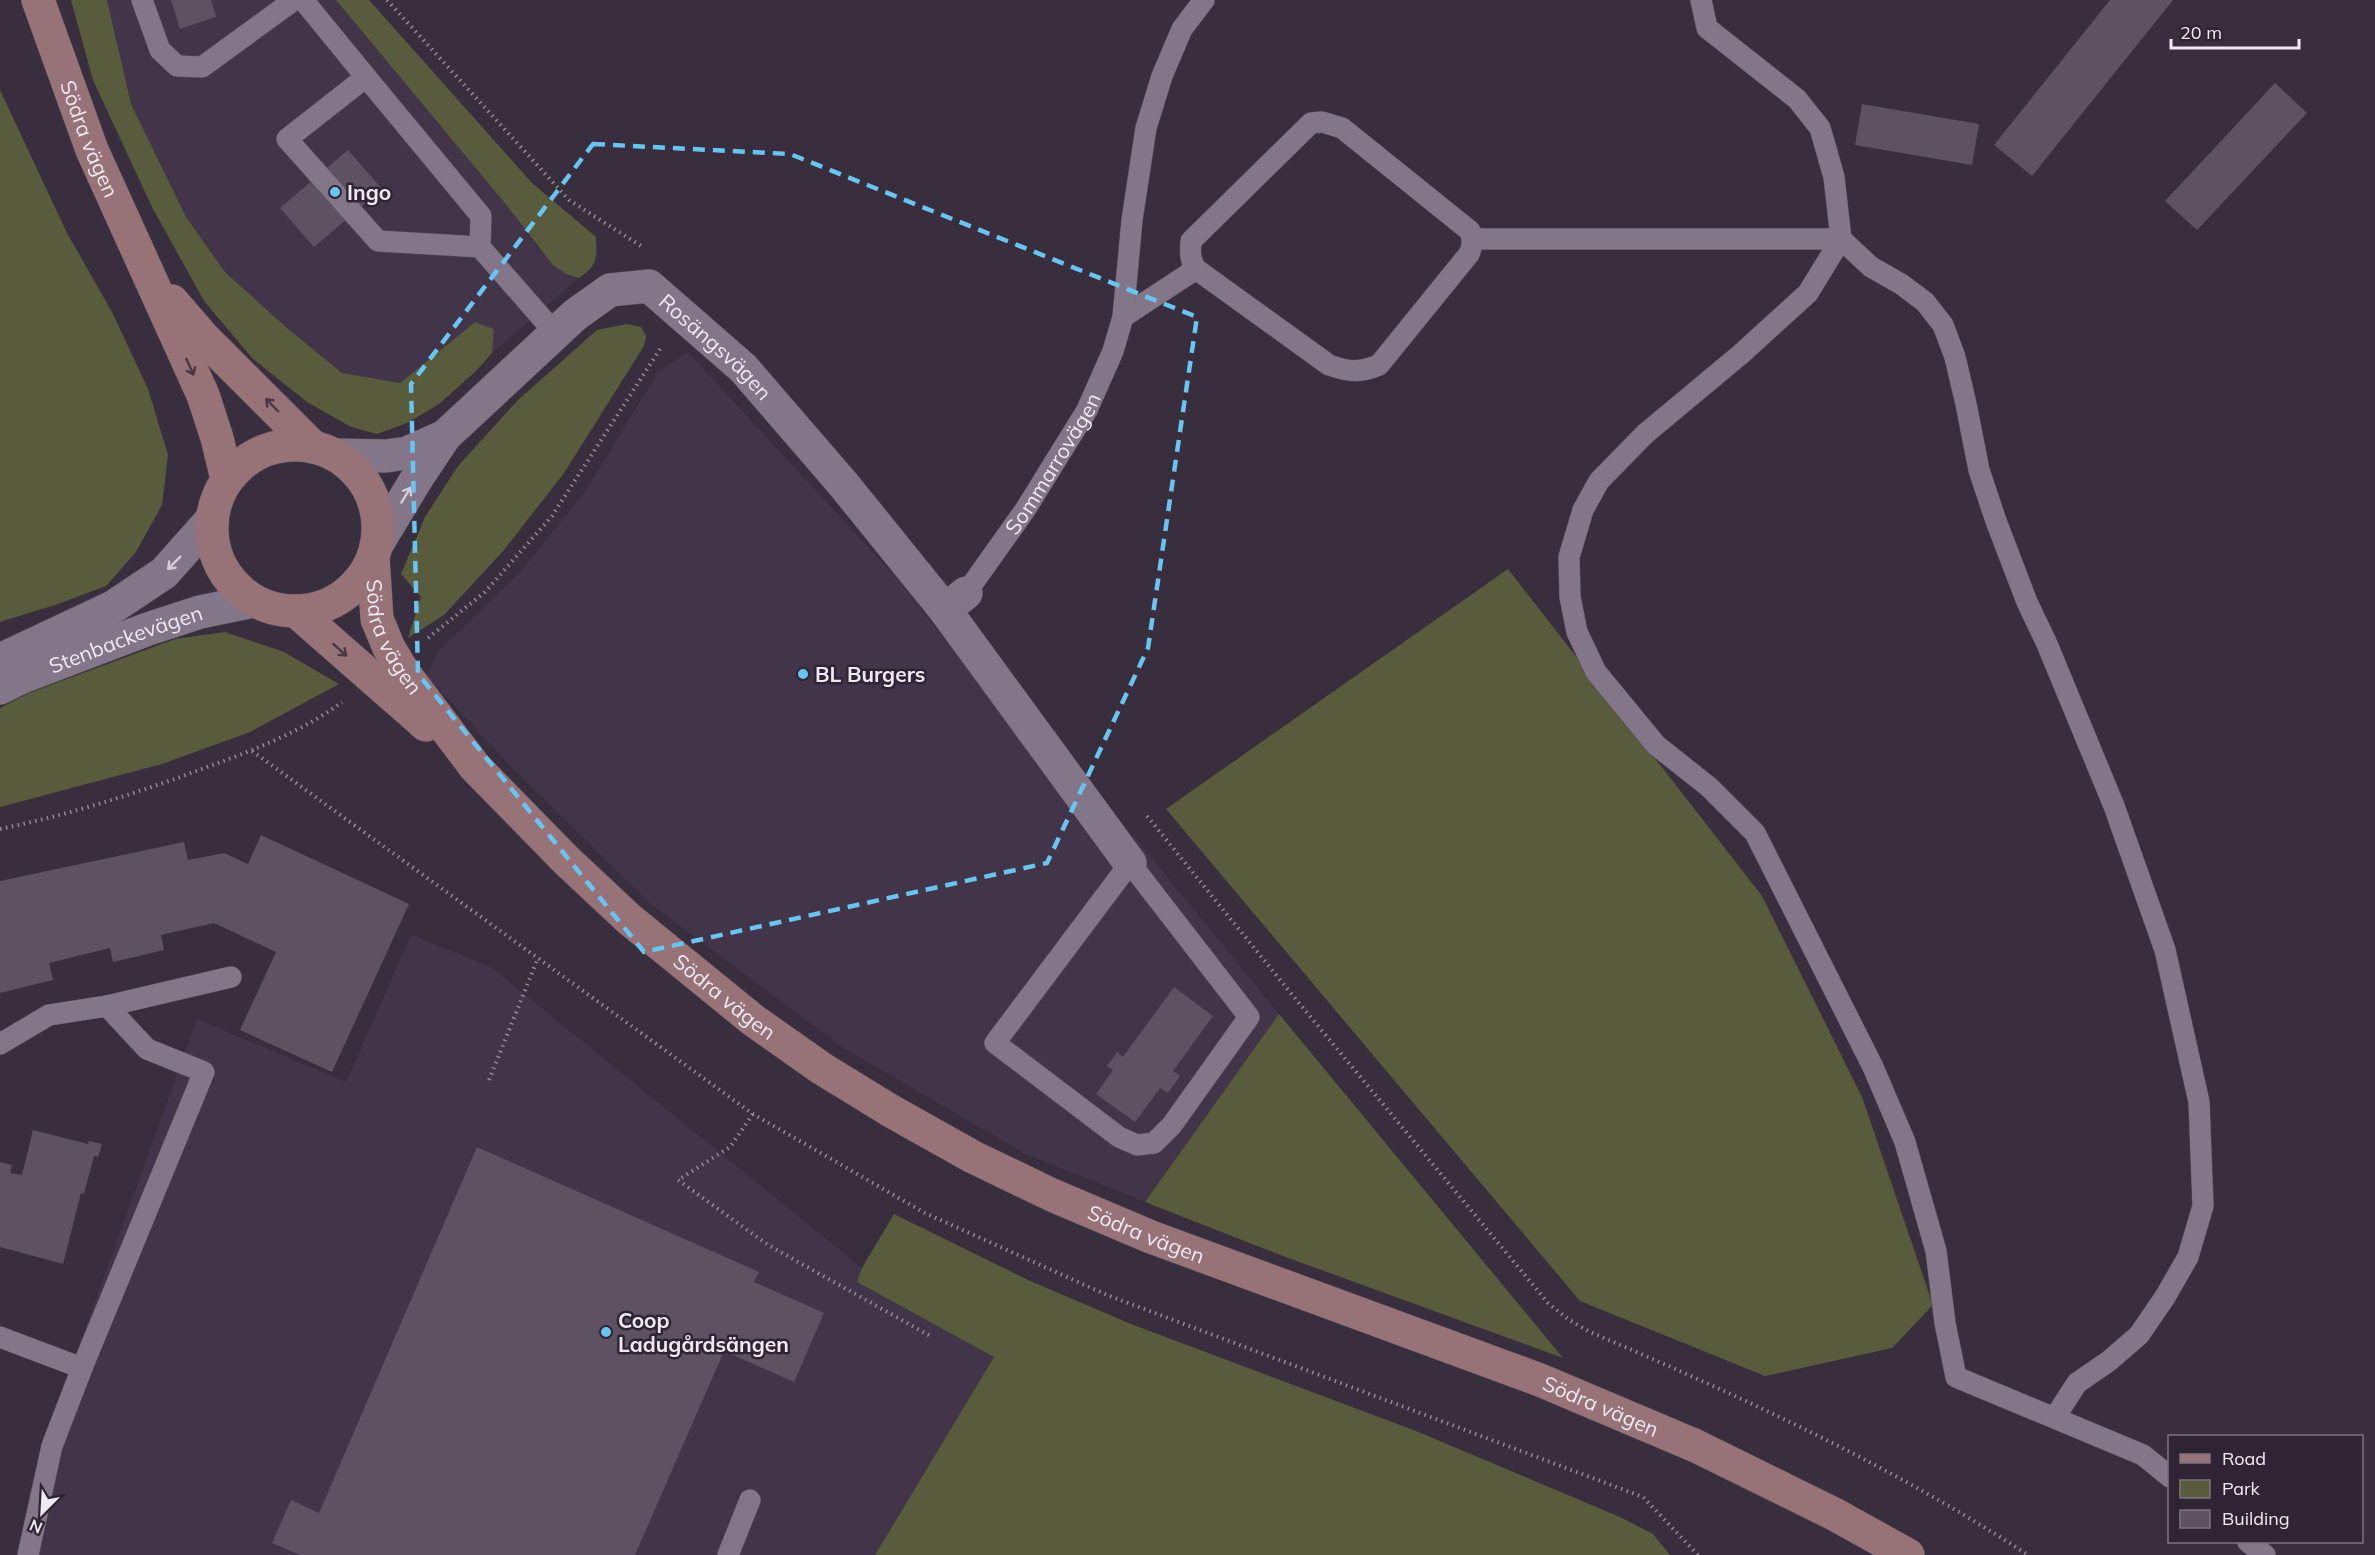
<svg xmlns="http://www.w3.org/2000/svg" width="2375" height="1555" font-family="Mulish,sans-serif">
<rect width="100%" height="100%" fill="#382e3d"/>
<g fill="#433549">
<polygon points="107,0 336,0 504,202 536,245 566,274 579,278 492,353 494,329 475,322 400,383 342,373 287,328 225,272 186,217 131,104"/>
<polygon points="688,352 893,574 1020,734 1107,861 1133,835 1279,1014 1145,1202 1024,1153 845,1049 651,904 513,769 427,676 437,653 521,571 585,492 658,372"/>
<polygon points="411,935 491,967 862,1268 857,1282 994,1357 875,1555 20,1555 41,1451 197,1019 346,1082"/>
</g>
<g fill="#595c3c">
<polygon points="71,0 107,0 131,104 186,217 225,272 287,328 342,373 400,383 475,322 494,329 492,353 476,371 439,404 407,423 377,434 351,427 307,402 253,359 204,301 152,207 93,80"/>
<path d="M 336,0 L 369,0 L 532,183 L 596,237 C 597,258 598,265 579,278 L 566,274 L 553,265 L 504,202 Z"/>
<polygon points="0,90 67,233 112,312 148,389 168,455 162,505 136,552 106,586 58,604 0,622"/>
<polygon points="627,324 641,327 646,336 644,346 564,473 504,550 444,615 408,638 421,597 401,574 425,517 458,466 518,400 597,330"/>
<polygon points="1508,569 1762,896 1862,1097 1933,1305 1892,1348 1765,1376 1580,1301 1166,809"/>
<polygon points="225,632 284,652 339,684 250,732 162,764 0,807 0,708 29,693 175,639"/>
<polygon points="1279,1014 1563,1358 1283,1256 1145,1202"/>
<polygon points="894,1214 1028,1280 1131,1324 1416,1431 1620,1517 1653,1534 1670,1555 875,1555 994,1357 857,1282 862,1268"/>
</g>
<g fill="#5e5262">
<polygon points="171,0 211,0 216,17 180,29"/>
<polygon points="2110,0 2173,0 2032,176 1994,145"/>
<polygon points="2275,83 2307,113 2197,230 2165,201"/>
<polygon points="1862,104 1979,124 1972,165 1855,145"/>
<polygon points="348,150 382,189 314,247 280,208"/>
<polygon points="261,835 409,904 332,1072 240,1030 276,952 214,923 161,935 164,950 113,962 110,948 49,963 53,980 0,993 0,881 184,842 188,860 224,853 248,864"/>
<polygon points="1174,987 1213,1016 1173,1071 1180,1076 1168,1093 1160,1088 1135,1122 1096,1094 1113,1070 1107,1066 1117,1052 1123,1057"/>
<polygon points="33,1130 88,1144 89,1141 102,1144 98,1157 94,1156 84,1194 81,1193 63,1264 0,1247 0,1162 12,1165 10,1173 22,1175"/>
<polygon points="477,1147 759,1272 754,1282 824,1313 794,1382 724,1351 635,1555 300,1555 272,1543 291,1500 319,1513"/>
</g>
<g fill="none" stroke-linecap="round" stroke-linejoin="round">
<g stroke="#564d5a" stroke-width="22">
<g id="service">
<polyline points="142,0 160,50 177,66 202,67 294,0"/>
<polyline points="303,0 366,77"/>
<polyline points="1701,0 1707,28 1797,99 1820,128 1834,177 1841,239 1808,293 1741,354 1645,434 1599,481 1583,510 1569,557 1570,597 1577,632 1596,672 1656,745 1709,787 1755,833 1873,1067 1905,1142 1936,1251 1945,1323 1956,1377 2143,1455 2170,1477"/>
<path d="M 1322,122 L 1342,128 L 1470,231 C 1473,240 1473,246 1469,254 L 1379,365 C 1360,373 1348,372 1329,365 L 1196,269 C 1190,260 1190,253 1191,241 L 1311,123 Z"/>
<polyline points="1472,239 1841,239 1871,267 1901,284 1925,302 1943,325 1955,357 1966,404 1979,470 1996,521 2027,602 2047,644 2114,806 2165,950 2199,1102 2203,1206 2188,1257 2165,1297 2139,1335 2109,1361 2077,1383 2055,1417"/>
<polyline points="480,247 378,241 287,139 366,77 481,216 480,247 555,333"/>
<polyline points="1123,317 1196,269"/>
<path id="s1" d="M 966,593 L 1025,510 L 1087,410 L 1113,351 L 1123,317 L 1132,220 L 1146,128 L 1162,76 L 1182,29 L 1204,0"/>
<polygon points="1130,863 1249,1017 1172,1125 1154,1143 1137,1145 1119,1137 995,1043"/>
<polyline points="107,1006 231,977"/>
<polyline points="0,1044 49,1015 107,1006 147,1049 204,1072 82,1368 52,1446 28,1555"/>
<polyline points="0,1337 82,1368"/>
<polyline points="2248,1542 2265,1555"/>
<polyline points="728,1555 750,1500"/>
</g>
</g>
<g stroke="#564d5a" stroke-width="34">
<g id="minor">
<polyline points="335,455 386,456 407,453 445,436"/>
<path id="s2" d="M 376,546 L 417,478 L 445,436 L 575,315 L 610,290 L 649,286 L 743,368 L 844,485 L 945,610"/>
<polyline points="966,593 945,610 1130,863"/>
</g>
</g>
<g stroke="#564d5a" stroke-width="34">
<g id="tertiary">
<polyline points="0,660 113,607 164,573 212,519"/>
<path id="s3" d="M 0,688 L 22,677 L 148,629 L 200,612 L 254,601"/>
</g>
</g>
<g stroke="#564d5a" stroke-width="34">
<g id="secondary">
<path id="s4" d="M 38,0 L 92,150 L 203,395 L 217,438 L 227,479"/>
<polyline points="172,301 204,338 313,447"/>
<circle cx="295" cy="528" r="83"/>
<path id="s5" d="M 373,557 L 377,619 L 389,648 L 404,673 L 475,767 L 566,860 L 629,919 L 753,1020 L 821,1068 L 891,1111 L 973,1157 L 1052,1195 L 1151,1237 L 1540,1380 L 1696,1446 L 1834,1514 L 1908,1555"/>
<polyline points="296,611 426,725"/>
</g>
</g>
<g stroke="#938b97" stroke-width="4" stroke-dasharray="1.5 4.5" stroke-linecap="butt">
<polyline points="387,0 569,200 641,246"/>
<polyline points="428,638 485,592 552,516 662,346"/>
<polyline points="252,751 753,1114 925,1213 1107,1295 1643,1497 1698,1555"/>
<path d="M 1147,816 L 1294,997 L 1548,1303 L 1568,1319 L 1590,1332 C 1740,1396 1891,1465 2028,1555"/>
<path d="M 0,829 C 72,814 141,792 210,766 C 254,750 305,730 342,702"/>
<polyline points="489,1080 538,958"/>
<polyline points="753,1114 730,1147 678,1180 768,1245 932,1337"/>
</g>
<use href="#service" stroke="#827688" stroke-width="21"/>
<use href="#minor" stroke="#827688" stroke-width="33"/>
<use href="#tertiary" stroke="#827688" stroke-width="33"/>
<use href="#secondary" stroke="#977378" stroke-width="33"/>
</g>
<defs><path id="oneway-shaft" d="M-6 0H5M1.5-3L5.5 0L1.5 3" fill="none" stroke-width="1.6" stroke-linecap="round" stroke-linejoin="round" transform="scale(1.5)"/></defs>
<g stroke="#483844">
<use href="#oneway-shaft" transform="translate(190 367) rotate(66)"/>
<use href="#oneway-shaft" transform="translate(272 405) rotate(-134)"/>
<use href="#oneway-shaft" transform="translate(340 650) rotate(42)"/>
</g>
<g stroke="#d4ccd8">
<use href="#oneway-shaft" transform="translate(406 495) rotate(-59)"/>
<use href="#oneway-shaft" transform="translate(174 563) rotate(135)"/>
</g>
<path fill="none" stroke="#69c4f1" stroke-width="4.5" stroke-dasharray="12 8" stroke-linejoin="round" d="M 593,144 L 790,154 L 1197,317 L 1148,648 L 1047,863 L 644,952 L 418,674 L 411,384 Z"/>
<g fill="#69c4f1" stroke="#2e2433" stroke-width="2">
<circle cx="335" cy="192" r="6"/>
<circle cx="803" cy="674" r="6"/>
<circle cx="606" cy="1332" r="6"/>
</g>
<g text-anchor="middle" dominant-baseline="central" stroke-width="5" stroke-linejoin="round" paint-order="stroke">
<g font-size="21" fill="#f0e9f3" stroke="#2e2433">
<text stroke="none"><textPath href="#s4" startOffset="148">Södra vägen</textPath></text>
<text stroke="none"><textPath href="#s2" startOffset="480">Rosängsvägen</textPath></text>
<text stroke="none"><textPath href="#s1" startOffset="156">Sommarrovägen</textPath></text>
<text stroke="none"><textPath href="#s5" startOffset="84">Södra vägen</textPath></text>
<text stroke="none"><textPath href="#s3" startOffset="135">Stenbackevägen</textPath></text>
<text stroke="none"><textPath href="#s5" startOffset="580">Södra vägen</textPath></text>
<text stroke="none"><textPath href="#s5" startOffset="1066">Södra vägen</textPath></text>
<text stroke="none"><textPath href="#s5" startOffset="1552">Södra vägen</textPath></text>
</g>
<g font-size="21" font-weight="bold" fill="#f0e9f3" stroke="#2e2433" text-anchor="start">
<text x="347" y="192">Ingo</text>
<text x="815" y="674">BL Burgers</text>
<text x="618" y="1320">Coop<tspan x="618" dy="24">Ladugårdsängen</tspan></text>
</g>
</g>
<rect x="2168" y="1435" width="195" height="108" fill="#2e2433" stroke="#7c7380" stroke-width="1.5"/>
<rect x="2180" y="1454" width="30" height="9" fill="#977378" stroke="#7c7380" stroke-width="1.5"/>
<text x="2222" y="1465" font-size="18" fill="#f0e9f3">Road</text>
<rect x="2180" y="1480" width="30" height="18" fill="#595c3c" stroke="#7c7380" stroke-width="1.5"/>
<text x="2222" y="1495" font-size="18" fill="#f0e9f3">Park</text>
<rect x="2180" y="1510" width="30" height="18" fill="#5e5262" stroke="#7c7380" stroke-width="1.5"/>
<text x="2222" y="1525" font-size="18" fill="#f0e9f3">Building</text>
<g transform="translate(42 1513) rotate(204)" stroke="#2e2433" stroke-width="4.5" paint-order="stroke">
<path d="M0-4.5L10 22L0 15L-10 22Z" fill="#f0e9f3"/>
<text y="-9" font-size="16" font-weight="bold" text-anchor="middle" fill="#f0e9f3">N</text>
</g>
<path d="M2171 39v9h128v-9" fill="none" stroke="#f0e9f3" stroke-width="3"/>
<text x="2180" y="39" font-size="18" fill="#f0e9f3" stroke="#2e2433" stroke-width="4.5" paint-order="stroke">20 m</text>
</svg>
